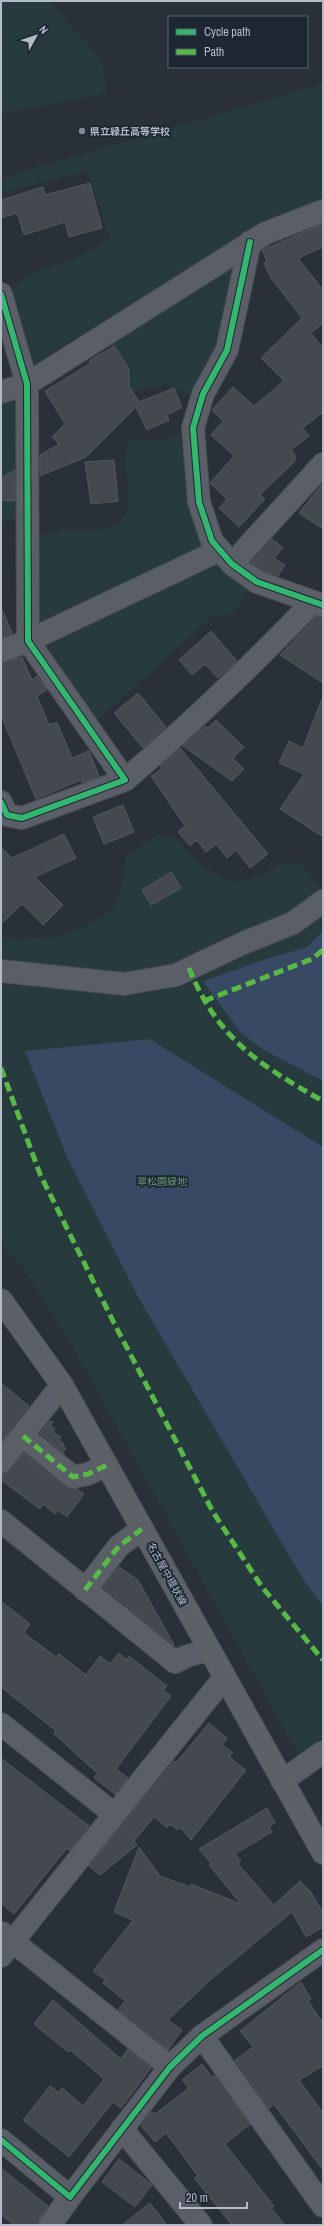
<svg xmlns="http://www.w3.org/2000/svg" width="324" height="2226" font-family="'Archivo Narrow','Noto Sans JP',sans-serif">
<rect width="100%" height="100%" fill="#2a3038"/>
<g fill="#273a3e">
<polygon points="1,1 49,1 102,61 107,93 1,114"/>
<path d="M 323,84 L 323,198 L 263,222 L 29,367 L 10,296 C 29,262 62,268 92,250 C 98,247 104,242 110,237 L 87,171 L 1,193 L 1,178 Z"/>
<path d="M 229,264 L 235,272 C 227,310 218,366 189,395 L 166,384 L 133,392 L 110,341 Z"/>
<polygon points="6,399 21,407 18,517 1,523 1,401"/>
<polygon points="185,432 212,549 34,634 35,535 68,530 101,530 119,523 127,512 129,486 124,464 129,439 163,441"/>
<polygon points="215,556 251,587 232,614 211,617 93,724 38,646"/>
<polygon points="159,834 176,839 204,868 233,883 258,877 280,864 299,862 323,890 289,915 174,966 123,977 1,966 1,935 16,940 56,937 86,927 114,908 123,881 126,856"/>
<polygon points="323,911 323,1736 301,1759 72,1345 19,1262 1,1244 1,980 125,991"/>
</g>
<g fill="#384963">
<polygon points="323,931 323,1081 262,1049 240,1032 203,981 260,961 307,947"/>
<polygon points="150,1039 323,1147 323,1606 304,1581 137,1295 67,1157 25,1051"/>
</g>
<g fill="#444950" stroke="#52575f">
<polygon points="90,183 102,228 69,237 65,222 24,235 17,213 1,218 1,200 43,187 45,195"/>
<polygon points="323,224 323,247 298,258 323,290 323,323 311,333 323,348 323,412 303,428 309,436 291,450 295,454 295,461 260,495 265,499 239,527 219,508 227,499 210,483 234,456 211,435 223,421 212,410 233,387 254,406 284,381 261,358 302,318 271,278 264,263 267,261 262,250"/>
<polygon points="114,346 129,369 129,386 139,402 174,388 182,407 167,415 169,420 147,430 136,407 86,457 40,476 40,455 59,444 52,437 65,424 45,391 91,363 89,361"/>
<polygon points="114,460 118,501 91,504 85,462"/>
<polygon points="15,470 15,501 1,500 1,478"/>
<polygon points="323,483 323,529 299,513"/>
<polygon points="272,539 283,548 274,558 285,565 278,576 263,571 251,562"/>
<polygon points="1,607 12,633 1,638"/>
<polygon points="317,616 323,617 323,683 280,655"/>
<polygon points="211,631 237,661 218,678 205,664 192,675 179,660"/>
<polygon points="22,657 32,680 37,676 47,690 37,696 49,725 57,722 72,758 89,751 99,776 82,783 81,780 36,799 1,715 1,663"/>
<polygon points="138,693 166,727 143,748 114,713"/>
<polygon points="322,699 323,699 323,837 280,809 304,774 279,763 289,741 303,748"/>
<polygon points="216,720 244,747 233,758 244,769 232,781 183,746 205,726 208,728"/>
<polygon points="180,748 268,854 250,868 236,850 227,858 216,844 206,852 197,840 190,846 178,832 185,826 151,776 162,769 160,766"/>
<polygon points="123,805 134,832 104,844 93,817"/>
<polygon points="64,834 76,858 35,877 63,905 43,925 22,904 1,924 1,847 12,858"/>
<polygon points="171,872 181,888 151,905 142,890"/>
<polygon points="1,1383 29,1406 1,1442"/>
<polygon points="50,1421 53,1422 50,1425 55,1429 53,1432 61,1437 59,1440 64,1444 63,1446 66,1448 63,1453 40,1433"/>
<polygon points="24,1453 65,1487 77,1489 84,1494 67,1517 58,1510 55,1514 43,1504 40,1509 1,1480 1,1474 11,1470"/>
<polygon points="119,1567 138,1580 174,1645 103,1587"/>
<polygon points="1,1601 30,1624 24,1633 56,1657 59,1654 86,1675 100,1656 110,1664 119,1653 127,1660 129,1656 167,1686 163,1690 171,1696 116,1769 128,1778 115,1794 94,1778 97,1773 54,1734 56,1731 1,1687"/>
<polygon points="209,1723 227,1738 222,1745 233,1753 229,1757 246,1770 191,1840 180,1827 178,1830 170,1824 167,1828 154,1817 134,1841 137,1845 100,1875 89,1866 174,1761 176,1763"/>
<polygon points="1,1758 89,1826 70,1851 67,1848 14,1914 1,1903"/>
<polygon points="267,1808 275,1823 269,1826 272,1832 235,1854 241,1861 238,1864 274,1905 300,1881 311,1892 323,1913 323,1927 306,1937 292,1912 208,1982 168,2020 182,2030 168,2050 118,2010 125,2001 103,1983 105,1980 93,1971 133,1920 114,1912 139,1847 160,1876 190,1887 191,1884 241,1904 209,1865 211,1863 199,1849"/>
<polygon points="301,1982 311,1999 308,2001 323,2023 323,2066 299,2080 323,2113 323,2170 274,2104 269,2109 235,2060 253,2047 240,2031"/>
<polygon points="53,2000 121,2059 128,2049 151,2068 121,2108 113,2102 69,2157 23,2120 50,2086 58,2092 62,2088 83,2106 104,2079 70,2050 68,2052 34,2024"/>
<polygon points="202,2064 212,2077 215,2075 250,2124 225,2144 274,2206 271,2208 285,2225 232,2225 194,2178 198,2176 166,2133 155,2142 141,2126 151,2112 155,2114 189,2088 182,2080"/>
<polygon points="119,2159 152,2185 135,2207 102,2182"/>
<polygon points="1,2168 48,2206 40,2218 38,2225 14,2225 1,2215"/>
<polygon points="150,2203 167,2225 122,2225"/>
</g>
<g fill="none" stroke-linecap="round" stroke-linejoin="round">
<g stroke="#484c53" stroke-width="24">
<g id="minor">
<polyline points="250,242 227,350 203,394 193,428 199,502 212,541 232,564 257,582 323,605"/>
<polyline points="1,294 27,384 28,641 125,780 22,818 7,815 1,802"/>
<polyline points="1,392 27,384 266,233 323,211"/>
<polyline points="232,564 323,464"/>
<polyline points="1,651 28,641 220,550"/>
<path d="M 125,780 C 191,724 253,664 313,602"/>
<polyline points="1,971 124,984 176,975 241,944 293,923 323,901"/>
<polyline points="23,1436 73,1477 88,1474 107,1465"/>
<polyline points="1,1462 62,1385"/>
<polyline points="1,1521 175,1662 187,1656 209,1650"/>
<polyline points="85,1590 119,1546 142,1529"/>
<polyline points="1,1724 114,1814"/>
<polyline points="282,1781 323,1752"/>
<polyline points="2,1933 170,2067"/>
<polyline points="1,1956 224,1678"/>
<polyline points="202,2036 323,2206"/>
<polyline points="122,2129 201,2225"/>
<polyline points="1,2140 70,2197 170,2067 202,2036 323,1950"/>
<polyline points="50,2225 70,2197"/>
</g>
</g>
<g stroke="#484c55" stroke-width="24">
<polyline id="major" points="1,1300 62,1385 323,1853"/>
</g>
<use href="#minor" stroke="#5a5e66" stroke-width="22"/>
<use href="#major" stroke="#5c6168" stroke-width="22"/>
<g stroke="#58b947" stroke-width="5" stroke-dasharray="10 5" stroke-linecap="butt">
<path d="M 189,968 C 217,1038 259,1065 323,1101"/>
<polyline points="204,1001 312,959 323,950"/>
<polyline points="1,1068 40,1174 114,1323 213,1512 262,1587 323,1660"/>
<polyline points="23,1436 73,1477 88,1474 107,1465"/>
<polyline points="85,1590 119,1546 142,1529"/>
</g>
<g stroke="#1d2633" stroke-width="8">
<g id="cycleway">
<polyline points="250,242 227,350 203,394 193,428 199,502 212,541 232,564 257,582 323,605"/>
<polyline points="1,294 27,384 28,641 125,780 22,818 7,815 1,802"/>
<polyline points="1,2140 70,2197 170,2067 202,2036 323,1950"/>
</g>
</g>
<use href="#cycleway" stroke="#33b770" stroke-width="6"/>
</g>
<circle fill="#848b96" stroke="#1d2633" stroke-width="1.5" cx="82" cy="131" r="4"/>
<g text-anchor="middle" dominant-baseline="central" stroke-width="3.5" stroke-linejoin="round" paint-order="stroke">
<g font-size="10" font-weight="bold" fill="#b4bcc9" stroke="#1d2633" text-anchor="start">
<text x="90" y="131">県立緑丘高等学校</text>
</g>
<g font-size="10" fill="#6b9a76" stroke="#1d2633">
<text x="162" y="1181">翠松園緑地</text>
</g>
<g font-size="10" fill="#b4bcc9" stroke="#1d2633">
<text transform="translate(167 1574) rotate(61)">名古屋中環状線</text>
</g>
</g>
<rect width="324" height="2226" fill="none" stroke="#b4bcc9" stroke-width="4"/>
<rect x="168" y="16" width="140" height="52" fill="#1d2633" stroke="#59626f"/>
<rect x="176" y="29" width="20" height="6" fill="#33b770" stroke="#59626f"/>
<text x="204" y="36" font-size="12" fill="#b4bcc9">Cycle path</text>
<rect x="176" y="49" width="20" height="6" fill="#58b947" stroke="#59626f"/>
<text x="204" y="56" font-size="12" fill="#b4bcc9">Path</text>
<g transform="translate(36 36) rotate(50)" stroke="#1d2633" stroke-width="3" paint-order="stroke">
<path d="M0-3L7 15L0 10L-7 15Z" fill="#b4bcc9"/>
<text y="-6" font-size="11" font-weight="bold" text-anchor="middle" fill="#b4bcc9">N</text>
</g>
<path d="M180 2202v6h67v-6" fill="none" stroke="#b4bcc9" stroke-width="2"/>
<text x="186" y="2202" font-size="12" fill="#b4bcc9" stroke="#1d2633" stroke-width="3" paint-order="stroke">20 m</text>
</svg>
